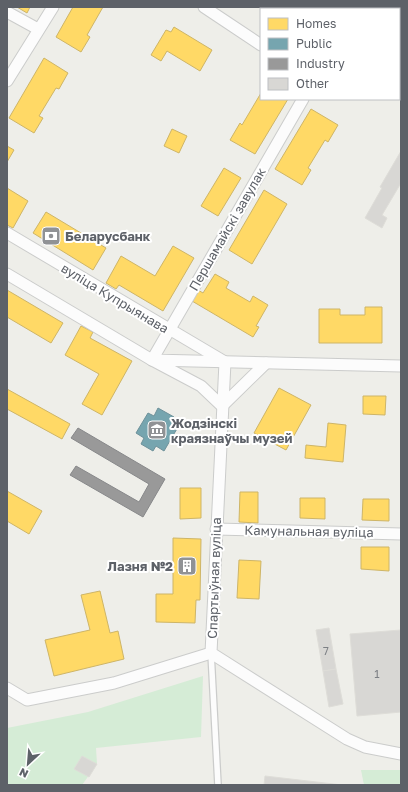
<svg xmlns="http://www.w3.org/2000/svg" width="408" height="792" font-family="'Golos Text',sans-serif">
<rect width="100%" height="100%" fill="#eeeee9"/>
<g fill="#d5ecd6">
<polygon points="203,676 201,737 96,748 97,764 82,785 7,785 7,728 88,712"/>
<polygon points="361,770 401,770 401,785 364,785"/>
</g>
<g fill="#ffd966" stroke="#ceb567">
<polygon points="17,7 30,7 27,13"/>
<polygon points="73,7 103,7 87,35 90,37 81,52 56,37"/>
<polygon points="174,27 212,50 200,71 167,51 161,61 151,55 166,30 171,32"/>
<polygon points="44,58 68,73 59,89 56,88 39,116 43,118 34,133 9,118"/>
<polygon points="261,93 261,99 288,99 255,154 230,140 240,123 242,125"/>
<polygon points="311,109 338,125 328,142 325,140 308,168 311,170 302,185 275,169"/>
<polygon points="172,129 187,136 179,153 164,146"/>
<polygon points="7,146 14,150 7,162"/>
<polygon points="224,168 241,178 218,216 201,206"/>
<polygon points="7,188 28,201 13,228 7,225"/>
<polygon points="264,190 287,204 252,264 229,250"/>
<polygon points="46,212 106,248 93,270 33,233"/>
<polygon points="173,246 194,258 163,311 119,285 116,289 106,283 121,256 155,276"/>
<polygon points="215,274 229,282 226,288 250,302 253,296 268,305 256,326 259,327 253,337 192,301 198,290 203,293"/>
<polygon points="7,290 63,323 51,343 7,317"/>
<polygon points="365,307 382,307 382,343 319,343 319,309 340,309 340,315 365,315"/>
<polygon points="81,326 93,332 90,338 132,361 102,415 82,404 99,374 65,355"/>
<polygon points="279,388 311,405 286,450 254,433"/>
<polygon points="7,389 70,424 62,439 7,409"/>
<polygon points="363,396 386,396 385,415 363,414"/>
<polygon points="328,423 346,425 343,462 305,458 306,445 326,447"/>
<polygon points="180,488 201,488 201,518 180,519"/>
<polygon points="7,491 42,511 29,534 7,521"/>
<polygon points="240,492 258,492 258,523 239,522"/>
<polygon points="300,498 325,498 325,519 300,518"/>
<polygon points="363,499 389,499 389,521 362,520"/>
<polygon points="173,538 201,539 200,600 196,600 195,623 156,622 156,594 173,594"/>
<polygon points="361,547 389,547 389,571 361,569"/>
<polygon points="239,560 261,561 259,599 237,598"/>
<polygon points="100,591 110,633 118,631 124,659 54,676 45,640 90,630 81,595"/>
</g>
<polygon fill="#76a5af" stroke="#6e919a" points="158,408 174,417 171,422 178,427 164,451 156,446 153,451 141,444 144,438 136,433 148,413 154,416"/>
<polygon fill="#999" stroke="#87888a" points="78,428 165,479 143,517 70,475 76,466 139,502 149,484 71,438"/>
<g fill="#d8d7d4" stroke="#deddd8">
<polygon points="401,151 401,183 382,215 387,218 382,228 365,218 382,188 380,187"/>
<polygon points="329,628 336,669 323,671 316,630"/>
<polygon points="401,630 401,712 357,716 350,634"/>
<polygon points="336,669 343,704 329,707 323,671"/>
<polygon points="82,756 97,764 89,777 74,769"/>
<polygon points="265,776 342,785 264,785"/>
</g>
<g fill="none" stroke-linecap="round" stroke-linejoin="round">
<g stroke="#cbcccb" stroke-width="8">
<polyline id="service" points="211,653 218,785"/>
</g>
<g stroke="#cbcccb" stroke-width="13">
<g id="minor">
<polyline points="204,7 261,45"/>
<polyline points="7,12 38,29"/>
<polyline points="399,60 401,59"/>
<polyline points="7,81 53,7"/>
<polyline points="303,99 152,360 401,366"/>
<polyline points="7,233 225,362 211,653 347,739 365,747 401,754"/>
<polyline points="7,274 152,360 201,386 222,406 266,363"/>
<polyline points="216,529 401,534"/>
<polyline points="7,688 27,700 114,683 211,653"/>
</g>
</g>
<use href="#service" stroke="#fcfcfc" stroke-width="5.5"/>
<use href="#minor" stroke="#fcfcfc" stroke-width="11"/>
</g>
<defs>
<g id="bank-square" transform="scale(1)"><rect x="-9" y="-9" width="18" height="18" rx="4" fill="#909295" stroke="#fff"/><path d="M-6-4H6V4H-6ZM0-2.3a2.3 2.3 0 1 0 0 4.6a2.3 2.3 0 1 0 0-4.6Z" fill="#fff"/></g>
<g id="museum-square" transform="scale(1)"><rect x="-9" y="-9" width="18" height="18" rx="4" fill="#909295" stroke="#fff"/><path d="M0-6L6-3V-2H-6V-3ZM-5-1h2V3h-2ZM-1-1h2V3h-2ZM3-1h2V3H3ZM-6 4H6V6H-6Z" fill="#fff"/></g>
<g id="building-square" transform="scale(1)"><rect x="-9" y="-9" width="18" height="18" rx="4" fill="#909295" stroke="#fff"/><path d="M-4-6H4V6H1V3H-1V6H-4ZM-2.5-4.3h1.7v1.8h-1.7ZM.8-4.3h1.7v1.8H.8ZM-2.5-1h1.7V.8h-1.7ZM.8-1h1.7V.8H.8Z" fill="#fff"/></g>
</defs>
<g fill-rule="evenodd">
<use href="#bank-square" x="51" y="236"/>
<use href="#museum-square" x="157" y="430"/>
<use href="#building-square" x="187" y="566"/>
</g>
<g text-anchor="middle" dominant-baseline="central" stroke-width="4" stroke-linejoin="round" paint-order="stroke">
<g font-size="11" fill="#7c7f84">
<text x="326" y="650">7</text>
<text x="377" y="673">1</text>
</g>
<g font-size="13" fill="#5d6168" stroke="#fff">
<text transform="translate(227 229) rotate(-60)">Першамайскі завулак</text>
<text transform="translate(115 298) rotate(31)">вуліца Купрыянава</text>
<text transform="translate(309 531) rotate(1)">Камунальная вуліца</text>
<text transform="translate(214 578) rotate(-88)">Спартыўная вуліца</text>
</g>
<g font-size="13" font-weight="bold" fill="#5d6168" stroke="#fff" text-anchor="start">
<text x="65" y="236">Беларусбанк</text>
<text x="171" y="423">Жодзінскі<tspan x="171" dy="15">краязнаўчы музей</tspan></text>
<text x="173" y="566" text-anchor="end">Лазня №2</text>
</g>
</g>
<rect width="408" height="792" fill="none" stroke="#5d6168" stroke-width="16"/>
<rect x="260" y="8" width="140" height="92" fill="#ffffff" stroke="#bec0c3"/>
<rect x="268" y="18" width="20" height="12" fill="#ffd966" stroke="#bec0c3"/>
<text x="296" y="28" font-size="12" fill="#5d6168">Homes</text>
<rect x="268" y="38" width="20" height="12" fill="#76a5af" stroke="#bec0c3"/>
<text x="296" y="48" font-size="12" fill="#5d6168">Public</text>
<rect x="268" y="58" width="20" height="12" fill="#999999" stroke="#bec0c3"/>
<text x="296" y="68" font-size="12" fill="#5d6168">Industry</text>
<rect x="268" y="78" width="20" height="12" fill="#d8d7d4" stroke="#bec0c3"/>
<text x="296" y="88" font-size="12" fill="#5d6168">Other</text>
<g transform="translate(28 764) rotate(206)" stroke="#ffffff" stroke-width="3" paint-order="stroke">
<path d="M0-3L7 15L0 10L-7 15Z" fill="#5d6168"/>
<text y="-6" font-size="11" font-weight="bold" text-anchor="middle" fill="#5d6168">N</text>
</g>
</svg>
